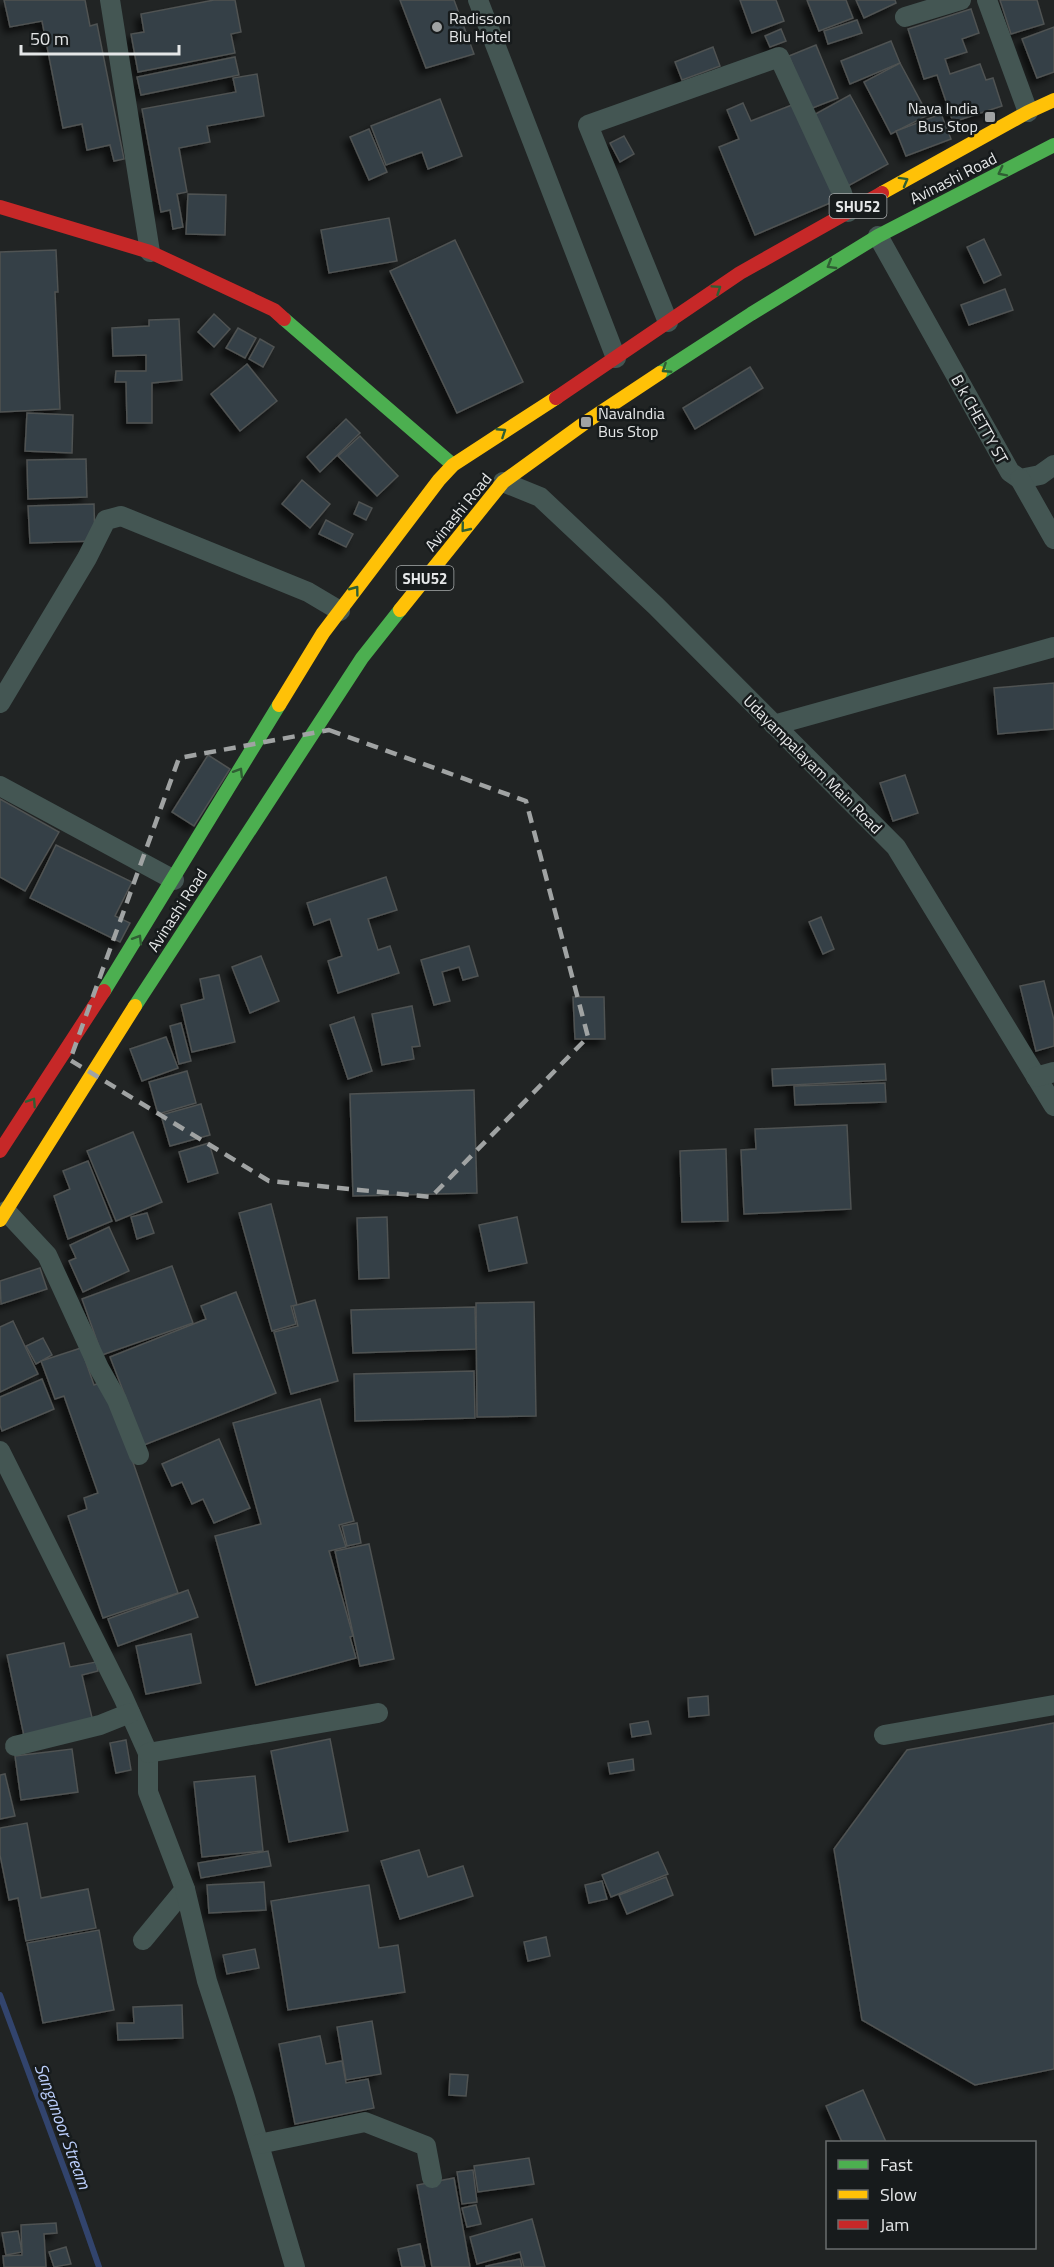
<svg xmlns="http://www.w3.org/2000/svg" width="1054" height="2267" font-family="'Titillium Web',sans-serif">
<defs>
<filter id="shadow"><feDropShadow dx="-5.5" dy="5.5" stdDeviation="3" flood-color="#0009"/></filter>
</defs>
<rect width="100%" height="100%" fill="#212424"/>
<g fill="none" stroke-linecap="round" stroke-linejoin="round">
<polyline stroke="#32446d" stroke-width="6" points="0,1995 75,2198 99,2267"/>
</g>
<g fill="#344046" stroke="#4f5252" stroke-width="1.5" filter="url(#shadow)">
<polygon points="4,0 85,0 90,26 97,24 124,159 114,161 110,145 87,150 82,124 63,128 42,21 10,27"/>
<polygon points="214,0 235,0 241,32 231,34 235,53 138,72 131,34 144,32 141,14"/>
<polygon points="400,0 454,0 474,54 426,68"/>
<polygon points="740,0 776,0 784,21 752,33"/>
<polygon points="807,0 846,0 853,18 819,31"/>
<polygon points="856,0 895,0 896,3 864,18"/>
<polygon points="1000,0 1037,0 1044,24 1011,34"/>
<polygon points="971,9 979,33 962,39 967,52 945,59 950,74 980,64 986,80 993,78 1002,106 953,122 937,75 924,79 908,29"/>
<polygon points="857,20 862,33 828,44 824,31"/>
<polygon points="1054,27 1054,72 1037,78 1022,39"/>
<polygon points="781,29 786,41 770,47 765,36"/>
<polygon points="891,41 900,63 850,84 841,61"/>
<polygon points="816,45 838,98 810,109 789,56"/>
<polygon points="713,47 720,66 682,80 675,62"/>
<polygon points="235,57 239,75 141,95 137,77"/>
<polygon points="900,63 928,115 891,134 864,82"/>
<polygon points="257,74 264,116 207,126 210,142 179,148 187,192 177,194 183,227 173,229 170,210 161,212 142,109 236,92 233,78"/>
<polygon points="850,95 888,164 848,186 810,117"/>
<polygon points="440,99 462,156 428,169 422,152 386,165 371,126"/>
<polygon points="743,103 751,121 797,103 837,200 755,235 719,147 739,139 727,110"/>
<polygon points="941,114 951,139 906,156 896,131"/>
<polygon points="369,129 387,172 369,180 350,137"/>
<polygon points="624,136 634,154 620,162 610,143"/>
<polygon points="188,194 226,195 225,235 186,234"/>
<polygon points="389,218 397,261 329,273 321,230"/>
<polygon points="984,239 1001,275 984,283 967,247"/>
<polygon points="455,240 523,382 457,413 390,271"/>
<polygon points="56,250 58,292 55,292 60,409 0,412 0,252"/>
<polygon points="1005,289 1013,310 969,325 961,305"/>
<polygon points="214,314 230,329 214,347 198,332"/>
<polygon points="179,319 182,380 152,383 152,423 127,423 126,382 115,382 116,371 146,371 146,355 113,356 112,328 149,326 149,320"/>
<polygon points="238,328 256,338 245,358 226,348"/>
<polygon points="260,339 274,347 263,367 249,359"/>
<polygon points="247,364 277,401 240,431 211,394"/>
<polygon points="750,367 763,388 695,429 683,408"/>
<polygon points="27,413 73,415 72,453 25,451"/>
<polygon points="346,419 360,433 320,472 307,457"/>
<polygon points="360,436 398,476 377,496 338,456"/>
<polygon points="86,459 87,497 28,499 27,460"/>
<polygon points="302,480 330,504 310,528 282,504"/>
<polygon points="359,502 372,508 366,520 354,514"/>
<polygon points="94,504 95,541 30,543 28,506"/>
<polygon points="326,520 353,534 346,547 319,534"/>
<polygon points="1054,683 1054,729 998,734 994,688"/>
<polygon points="208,755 230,769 194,826 172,812"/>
<polygon points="905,775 918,813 893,821 880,783"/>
<polygon points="0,799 59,832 25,891 0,877"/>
<polygon points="56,845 132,882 115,916 130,923 120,942 30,898"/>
<polygon points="386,877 397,910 368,919 378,950 390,946 399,973 338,993 328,961 342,956 330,919 314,925 307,903"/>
<polygon points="821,917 834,949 823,954 809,922"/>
<polygon points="469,946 478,976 463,980 459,967 442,972 450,1001 434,1005 421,960"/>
<polygon points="261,956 279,1001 250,1013 232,967"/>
<polygon points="219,975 235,1042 192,1052 181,1005 204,999 200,979"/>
<polygon points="1044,981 1054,1020 1054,1046 1036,1051 1020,986"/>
<polygon points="573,997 604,997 605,1039 575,1039"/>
<polygon points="412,1006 420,1046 412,1047 414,1059 382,1065 372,1014"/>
<polygon points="354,1017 372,1071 348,1079 330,1025"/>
<polygon points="181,1023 191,1061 179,1064 170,1026"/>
<polygon points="166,1037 178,1068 142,1081 130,1049"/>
<polygon points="885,1064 886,1080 773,1086 772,1069"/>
<polygon points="187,1071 196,1103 158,1114 149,1082"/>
<polygon points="885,1083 886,1102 795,1105 794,1086"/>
<polygon points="474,1090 477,1193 353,1196 350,1094"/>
<polygon points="201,1104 210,1135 170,1146 161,1115"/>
<polygon points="847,1125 851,1209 744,1214 741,1150 756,1149 755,1129"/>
<polygon points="133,1132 162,1202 116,1221 87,1151"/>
<polygon points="209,1143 218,1173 188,1182 179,1152"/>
<polygon points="726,1149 728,1221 682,1222 680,1151"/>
<polygon points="88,1161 112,1221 68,1239 54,1196 70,1189 63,1171"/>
<polygon points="271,1204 297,1305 291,1306 296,1324 272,1331 239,1213"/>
<polygon points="147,1213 154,1233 137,1239 131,1217"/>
<polygon points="387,1217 389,1278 359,1279 357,1218"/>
<polygon points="517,1217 527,1263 489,1271 479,1225"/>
<polygon points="109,1227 129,1271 83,1292 69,1261 76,1258 70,1245"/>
<polygon points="172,1266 193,1323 102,1355 82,1299"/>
<polygon points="40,1268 47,1289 1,1304 0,1281"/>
<polygon points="236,1292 276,1393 144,1445 110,1357 206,1319 201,1306"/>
<polygon points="315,1300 338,1381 291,1394 274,1332 298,1326 293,1306"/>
<polygon points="534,1302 536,1416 477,1417 476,1303"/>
<polygon points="475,1307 476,1349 353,1353 351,1310"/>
<polygon points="13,1321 38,1374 0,1392 0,1327"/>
<polygon points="43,1338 52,1355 36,1364 26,1346"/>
<polygon points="81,1348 94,1385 105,1381 178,1593 103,1618 68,1516 87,1509 84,1498 98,1493 64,1396 55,1399 41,1361"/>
<polygon points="474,1371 475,1418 355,1421 354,1374"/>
<polygon points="42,1379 54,1409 2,1431 0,1425 0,1397"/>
<polygon points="320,1399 354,1521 339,1525 346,1547 329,1551 353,1636 350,1637 356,1658 256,1685 215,1536 261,1524 233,1423"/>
<polygon points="219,1439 250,1508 214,1523 203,1499 192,1504 182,1482 172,1486 162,1464"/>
<polygon points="357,1523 361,1543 347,1546 342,1526"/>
<polygon points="369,1544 394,1659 360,1666 335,1551"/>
<polygon points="188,1590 198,1617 118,1646 108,1619"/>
<polygon points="191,1634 201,1683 146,1694 136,1646"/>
<polygon points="64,1643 70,1667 96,1662 98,1671 82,1675 93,1722 24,1736 7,1655"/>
<polygon points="708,1696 709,1715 689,1717 688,1698"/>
<polygon points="648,1721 651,1734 632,1737 630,1724"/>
<polygon points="1054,1723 1054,2069 975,2085 862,2020 834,1849 907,1750"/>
<polygon points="330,1739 348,1831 289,1842 271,1751"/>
<polygon points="126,1740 131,1770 116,1773 110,1743"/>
<polygon points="72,1749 78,1792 21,1800 15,1756"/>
<polygon points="633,1759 634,1770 610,1774 608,1763"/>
<polygon points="5,1774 15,1816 0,1819 0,1775"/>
<polygon points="255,1776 263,1851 202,1857 194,1782"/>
<polygon points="27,1823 41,1898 88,1889 96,1928 26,1941 18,1898 9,1900 0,1855 0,1828"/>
<polygon points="419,1850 428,1877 463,1866 473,1896 400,1919 381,1861"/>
<polygon points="268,1851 271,1866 201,1878 198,1863"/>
<polygon points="658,1852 668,1874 611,1897 602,1875"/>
<polygon points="666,1877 673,1895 627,1914 619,1895"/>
<polygon points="602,1881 607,1899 589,1903 585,1885"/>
<polygon points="264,1882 266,1910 209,1913 207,1885"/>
<polygon points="369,1885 379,1948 398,1945 405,1992 288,2010 271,1901"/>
<polygon points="99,1930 114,2010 43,2023 27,1943"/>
<polygon points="546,1937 550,1956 528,1961 524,1942"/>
<polygon points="255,1949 259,1968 227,1974 223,1955"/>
<polygon points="182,2005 183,2038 118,2040 117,2023 134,2023 133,2007"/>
<polygon points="372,2021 381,2074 346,2080 337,2027"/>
<polygon points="320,2036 326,2064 342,2061 346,2083 368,2079 374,2108 295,2124 279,2044"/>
<polygon points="450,2074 468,2075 466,2096 449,2095"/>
<polygon points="863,2090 886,2142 842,2142 826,2106"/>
<polygon points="529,2158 534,2184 478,2192 474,2166"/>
<polygon points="473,2170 477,2202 462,2204 457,2172"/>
<polygon points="454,2178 470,2267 432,2267 417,2185"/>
<polygon points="476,2205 481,2224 467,2227 462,2208"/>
<polygon points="532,2219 545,2267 524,2267 520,2252 477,2264 470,2237"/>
<polygon points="56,2223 57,2233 44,2234 46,2267 4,2267 3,2256 22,2255 21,2225"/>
<polygon points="18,2231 22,2252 6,2255 2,2233"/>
<polygon points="420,2244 425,2267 402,2267 398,2249"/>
<polygon points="66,2247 71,2264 54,2267 49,2252"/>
<polygon points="520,2259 522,2267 486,2267 486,2266"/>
</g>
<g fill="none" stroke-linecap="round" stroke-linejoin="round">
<g stroke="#445653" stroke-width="20">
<polyline points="110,0 150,252"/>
<polyline points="478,0 616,358"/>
<polyline points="987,0 1028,112"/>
<polyline points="905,17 961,0"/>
<polyline points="878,236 1010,472 1020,479 1040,475 1054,465"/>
<polyline points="668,322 588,125 779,57 842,193 848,212"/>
<polyline points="1020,479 1054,539"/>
<polyline points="503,482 540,497 656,606 896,847 1054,1106"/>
<polyline points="0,703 87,558 106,520 121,516 308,592 340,611"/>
<polyline points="774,725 1054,647"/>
<polyline points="0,786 174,880"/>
<polyline points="1036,1077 1054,1072"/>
<polyline points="6,1211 47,1255 99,1368 117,1400 139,1455"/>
<polyline points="0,1451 123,1697 148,1753 148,1792 185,1889 143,1940"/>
<polyline points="884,1735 1054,1705"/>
<polyline points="15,1746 100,1725 130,1713"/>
<polyline points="148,1753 378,1713"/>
<polyline points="185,1889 207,1981 244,2094 295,2267"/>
<polyline points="259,2144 365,2122 426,2146 432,2178"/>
</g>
<g stroke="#4caf50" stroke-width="14">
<polyline points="284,319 453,465"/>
<polyline points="660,373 751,314 878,236 1054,145"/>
<polyline points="104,991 279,705"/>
<polyline points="135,1006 362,658 400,610"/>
</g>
<g stroke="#ffc107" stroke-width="14">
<polyline points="882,193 1028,112 1054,100"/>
<polyline points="400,610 503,482 586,422 660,373"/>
<polyline points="279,705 323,633 439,480 453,465 556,398"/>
<polyline points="0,1220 135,1006"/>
</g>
<g stroke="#c62828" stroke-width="14">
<polyline points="0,207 150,252 274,310 284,319"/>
<polyline points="556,398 740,273 882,193"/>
<polyline points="0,1151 104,991"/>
</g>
</g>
<defs><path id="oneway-chevron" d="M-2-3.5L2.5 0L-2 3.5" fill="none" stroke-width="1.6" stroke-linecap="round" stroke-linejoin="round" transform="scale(1.5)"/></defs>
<g stroke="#2f5e33">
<use href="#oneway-chevron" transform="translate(1002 172) rotate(153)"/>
<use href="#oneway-chevron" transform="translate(904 181) rotate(-29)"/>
<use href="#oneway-chevron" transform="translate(831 265) rotate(149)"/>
<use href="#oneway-chevron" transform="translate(717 289) rotate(-34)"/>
<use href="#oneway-chevron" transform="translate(666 369) rotate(147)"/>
<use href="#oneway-chevron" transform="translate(502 432) rotate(-33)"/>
<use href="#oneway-chevron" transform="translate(465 528) rotate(129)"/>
<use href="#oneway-chevron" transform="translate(355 590) rotate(-53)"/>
<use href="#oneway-chevron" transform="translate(239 772) rotate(-59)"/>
<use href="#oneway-chevron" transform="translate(138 939) rotate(-59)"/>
<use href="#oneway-chevron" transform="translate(32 1102) rotate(-57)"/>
</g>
<path fill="none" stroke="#a0a3a3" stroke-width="4.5" stroke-dasharray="12 8" stroke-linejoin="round" d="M 329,730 L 526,801 L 588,1037 L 431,1197 L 269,1181 L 70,1060 L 179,758 Z"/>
<g fill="#a0a3a3" stroke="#171b1c" stroke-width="2">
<circle cx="437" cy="27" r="6"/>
<rect x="984" y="111" width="12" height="12" rx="3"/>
<rect x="580" y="416" width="12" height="12" rx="3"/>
</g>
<g text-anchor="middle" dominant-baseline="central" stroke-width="5" stroke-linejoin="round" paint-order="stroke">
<g fill="#171b1c" stroke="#a7aaab" stroke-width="1.5">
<rect x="829.5" y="194" width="57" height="24" rx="4.5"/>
<rect x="396.5" y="566" width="57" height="24" rx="4.5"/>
</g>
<g font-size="15" font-weight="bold" fill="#e5e7e8">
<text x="858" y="206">SHU52</text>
<text x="425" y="578">SHU52</text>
</g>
<g font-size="16" fill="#e5e7e8" stroke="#171b1c" text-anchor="start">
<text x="449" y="18">Radisson<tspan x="449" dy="18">Blu Hotel</tspan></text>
<text x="978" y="108" text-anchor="end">Nava India<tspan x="978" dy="18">Bus Stop</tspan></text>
<text x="598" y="413">NavaIndia<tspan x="598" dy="18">Bus Stop</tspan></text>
</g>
<g font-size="16" fill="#e5e7e8" stroke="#171b1c">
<text transform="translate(953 178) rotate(-27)">Avinashi Road</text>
<text transform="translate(980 419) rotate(61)">B k CHETTY ST</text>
<text transform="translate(458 512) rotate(-51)">Avinashi Road</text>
<text transform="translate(813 764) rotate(45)">Udayampalayam Main Road</text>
<text transform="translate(177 910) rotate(-57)">Avinashi Road</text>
</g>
<g font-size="18" font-style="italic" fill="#bbcefb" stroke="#171b1c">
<text transform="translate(63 2126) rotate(70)">Sanganoor Stream</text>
</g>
</g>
<rect x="826" y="2141" width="210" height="108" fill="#171b1c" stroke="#696d6e" stroke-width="1.5"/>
<rect x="838" y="2160" width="30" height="9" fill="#4caf50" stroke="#696d6e" stroke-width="1.5"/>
<text x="880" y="2171" font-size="18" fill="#e5e7e8">Fast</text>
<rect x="838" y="2190" width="30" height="9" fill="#ffc107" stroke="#696d6e" stroke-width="1.5"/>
<text x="880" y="2201" font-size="18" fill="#e5e7e8">Slow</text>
<rect x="838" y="2220" width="30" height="9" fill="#c62828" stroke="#696d6e" stroke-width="1.5"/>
<text x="880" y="2231" font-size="18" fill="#e5e7e8">Jam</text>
<path d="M21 45v9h158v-9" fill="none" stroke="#e5e7e8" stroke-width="3"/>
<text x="30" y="45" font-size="18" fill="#e5e7e8" stroke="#171b1c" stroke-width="4.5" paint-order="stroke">50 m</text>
</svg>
